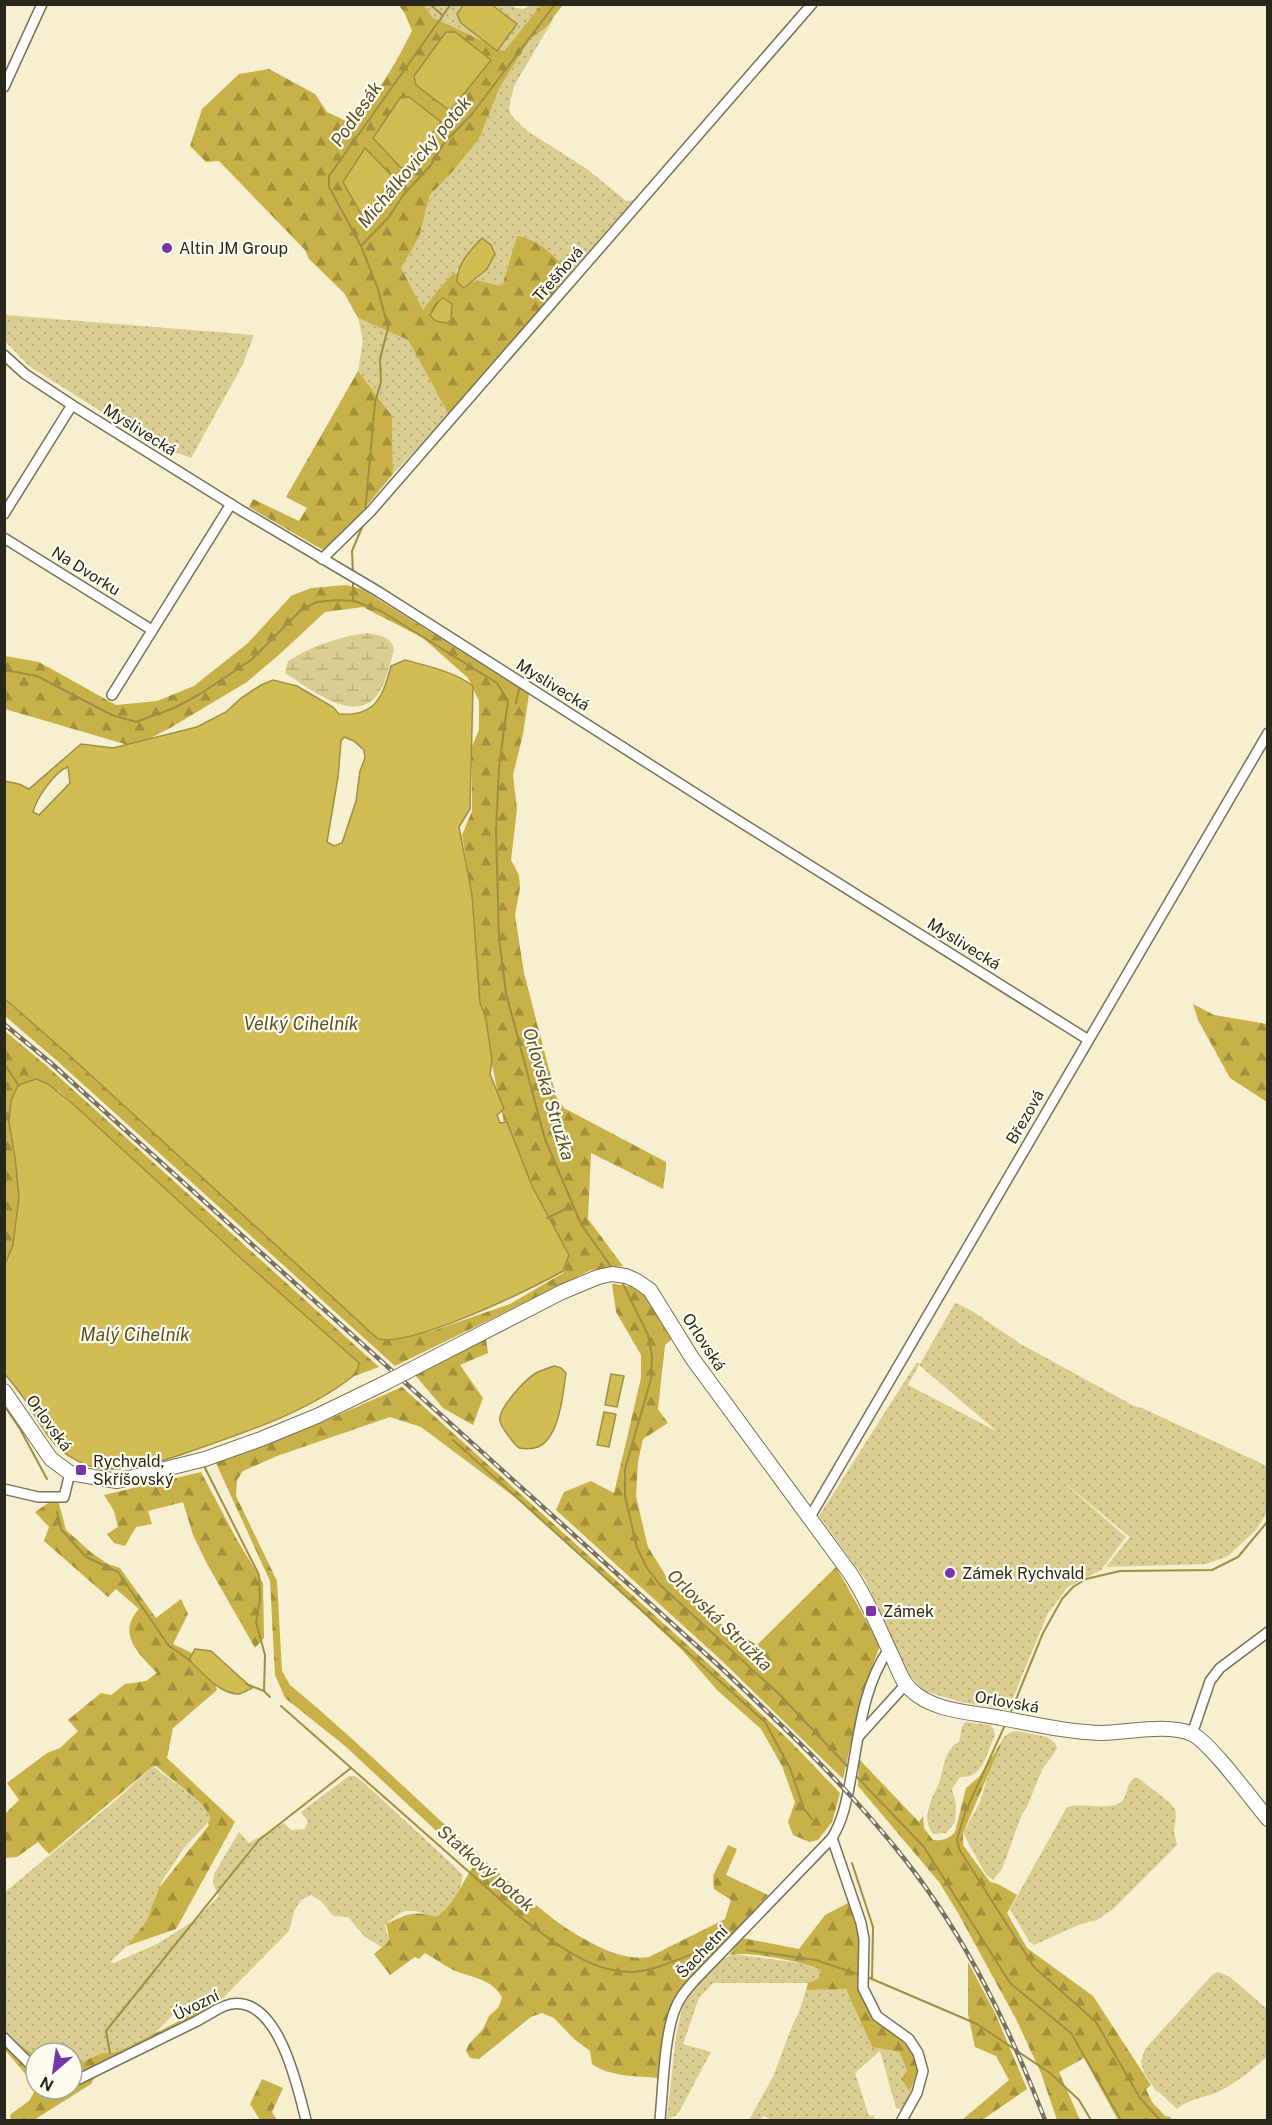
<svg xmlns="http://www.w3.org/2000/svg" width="1272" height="2125" font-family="'Public Sans',sans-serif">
<defs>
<pattern id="grass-dots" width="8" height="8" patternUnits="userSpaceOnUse" patternTransform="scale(1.5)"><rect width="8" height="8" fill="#dacd91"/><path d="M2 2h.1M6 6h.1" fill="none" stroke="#bbb07c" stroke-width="1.8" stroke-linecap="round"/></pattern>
<pattern id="forest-firs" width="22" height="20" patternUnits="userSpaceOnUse" patternTransform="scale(1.5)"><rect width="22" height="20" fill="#c7b148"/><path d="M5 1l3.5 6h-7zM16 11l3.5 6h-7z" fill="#a2903b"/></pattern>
<pattern id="wetland-marsh" width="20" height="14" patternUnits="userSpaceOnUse" patternTransform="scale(1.5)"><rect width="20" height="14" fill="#dacd91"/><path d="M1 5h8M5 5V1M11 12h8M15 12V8" fill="none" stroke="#bbb07c"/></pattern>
</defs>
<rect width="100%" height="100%" fill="#f6efd0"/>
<g fill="url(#grass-dots)" fill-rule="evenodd">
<polygon points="424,5 464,5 457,14 461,23 487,43 432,17"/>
<polygon points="492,5 511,5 516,8 525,9 529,5 541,5 504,51 499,49 517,24"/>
<polygon points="554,18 514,86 509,108 511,115 526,130 587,169 626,201 633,200 562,282 564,266 517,236 502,286 476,280 487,269 457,269 457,274 453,273 437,291 423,311 401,268 419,237 430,195 453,171 479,139 500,87 531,38"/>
<polygon points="4,315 5,315 254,335 242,366 191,458 151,443 29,366 5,341"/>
<polygon points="358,318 408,340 449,415 393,474 392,416 358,371 363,340"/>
<path d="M 955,1303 L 969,1309 L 1019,1343 L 1134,1406 L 1142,1408 L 1267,1466 L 1267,1512 L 1257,1529 L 1228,1556 L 1207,1564 L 1106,1567 L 1130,1537 L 1056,1476 L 1126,1537 L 1101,1570 L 1068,1587 L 1048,1613 L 1008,1710 L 961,1702 L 924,1691 L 908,1674 L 865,1579 L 819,1516 L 917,1362 L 920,1364 ZM 919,1365 L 999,1433 L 1000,1433 L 908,1385 Z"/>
<path d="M 965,1722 L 990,1725 L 993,1728 L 995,1735 C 987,1751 984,1779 960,1777 L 952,1789 L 956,1805 L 955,1822 L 946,1833 L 934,1834 C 919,1820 933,1797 939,1783 C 944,1769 944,1749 959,1742 L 962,1727 Z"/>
<polygon points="1017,1731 1047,1737 1055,1743 1057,1749 1042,1770 1026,1809 1022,1814 1002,1869 993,1880 985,1873 963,1833 980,1802 989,1772 1004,1737 1009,1733"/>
<path d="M 153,1766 L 202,1804 L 212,1818 L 184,1848 L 162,1881 L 146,1922 L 128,1945 L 110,1962 L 114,1963 L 157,1944 L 195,1920 L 219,1896 L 213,1884 L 214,1874 L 239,1832 L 249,1843 L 284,1823 L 291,1830 L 305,1829 L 308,1821 L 301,1812 L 349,1776 L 355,1776 L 363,1782 L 453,1865 L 463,1875 C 461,1893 450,1908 436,1918 C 410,1909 407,1905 385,1925 L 389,1943 L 383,1948 L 365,1937 L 348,1917 L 333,1916 L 322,1902 L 311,1895 L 301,1900 L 294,1911 L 289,1931 L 221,2000 L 211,2006 L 175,2013 L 152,2036 L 130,2046 L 113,2053 L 102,2053 L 77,2064 L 72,2064 L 72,2053 L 36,2053 L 36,2056 L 12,2039 L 5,2028 L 5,1892 L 115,1801 Z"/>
<path d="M 1134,1778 L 1138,1778 L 1169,1802 L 1175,1809 L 1176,1816 L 1174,1831 L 1177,1845 L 1112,1910 L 1095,1921 L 1083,1923 L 1034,1945 L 1029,1941 L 1010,1909 L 1067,1807 C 1083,1802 1105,1811 1120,1803 C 1128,1798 1125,1785 1134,1778 Z"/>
<polygon points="733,1954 800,1963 821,1970 818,1979 811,1983 713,1983 699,1998 683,2044 711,2052 679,2112 675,2116 667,2119 676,2035 683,2005 687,1996 723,1959"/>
<path d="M 1218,1972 L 1230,1977 L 1267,2009 L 1267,2057 C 1253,2069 1237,2082 1220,2091 C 1206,2098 1190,2098 1177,2109 L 1160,2093 L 1156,2091 L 1144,2073 L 1141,2062 L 1145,2049 L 1213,1974 Z"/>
<polygon points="846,1989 872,2047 899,2052 907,2070 901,2079 910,2092 904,2110 896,2108 880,2051 855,2073 869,2116 873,2115 876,2120 771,2120 764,2116 760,2120 749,2120 773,2077 791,2029 799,2012 806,1990"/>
</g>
<g fill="url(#forest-firs)">
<path d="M 399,5 L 424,5 L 432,17 L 487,43 L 497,51 L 499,49 L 504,51 L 541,5 L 563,5 L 545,28 L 531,38 L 500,87 L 479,139 L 453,171 L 430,195 L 419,237 L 401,268 L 423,310 L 437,291 L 453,273 L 457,274 L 457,282 L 464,288 L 476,280 L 502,286 L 517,236 C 537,239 549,252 564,266 L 562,282 L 449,415 L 408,340 L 358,318 L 344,293 L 309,259 L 305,250 L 219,161 L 206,162 L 190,146 L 202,109 L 239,74 L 269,69 L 315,94 L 327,112 L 350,123 C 379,93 393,68 412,31 L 405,14 Z"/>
<polygon points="358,371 392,416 393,474 354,521 323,550 249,507 253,499 299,521 307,508 286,497"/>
<polygon points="346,585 362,589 529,694 523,734 513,775 517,809 511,860 519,875 520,888 515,915 524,973 556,1096 564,1108 666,1162 666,1168 663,1189 591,1153 588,1219 623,1266 591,1270 395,1366 55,1059 5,1016 4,999 397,1339 432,1331 510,1304 563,1273 569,1255 532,1186 507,1123 504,1123 502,1111 504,1109 498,1095 492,1064 486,1019 480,1004 473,904 462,835 472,811 472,746 479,730 479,701 468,678 423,638 363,607 325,612 282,652 247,682 170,728 141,743 128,745 5,709 5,656 39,662 116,705 157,701 194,686 248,643 291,596 311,588"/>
<polygon points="1193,1004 1214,1015 1267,1024 1267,1102 1230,1078 1198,1020"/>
<path d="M 5,1031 L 48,1067 L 379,1367 L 352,1377 L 358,1369 L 359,1363 L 245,1262 L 58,1090 L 13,1147 C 21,1184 23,1230 5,1264 Z"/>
<polygon points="612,1284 634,1287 647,1297 672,1339 665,1345 658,1409 668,1423 643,1439 638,1462 636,1496 648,1547 666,1576 706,1615 757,1645 836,1567 880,1645 860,1701 843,1779 722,1661 556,1510 564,1492 591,1481 614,1493 641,1378 641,1355 616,1312"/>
<polygon points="486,1338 488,1353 460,1365 483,1398 473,1425 443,1408 415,1375"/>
<path d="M 402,1387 L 714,1669 L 791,1742 L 840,1793 L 832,1822 L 818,1840 L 809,1842 L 793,1835 L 788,1822 L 795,1802 L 782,1766 L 761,1729 L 718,1691 L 683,1651 L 584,1557 L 524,1504 L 421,1427 L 390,1417 L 277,1456 L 243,1471 L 237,1480 L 236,1496 L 277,1581 L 282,1671 L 290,1685 C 362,1744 427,1811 498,1872 C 526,1896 555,1924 588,1941 C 608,1952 627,1960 649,1957 L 725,1919 L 731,1900 L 714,1889 L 713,1876 L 728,1845 L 737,1849 L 726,1875 L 768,1895 L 677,1995 L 670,2011 L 659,2078 C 637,2076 610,2077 592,2064 L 590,2051 L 574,2039 L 554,2018 L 542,2013 L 531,2017 L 479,2059 L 470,2058 L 466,2051 L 469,2044 L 483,2029 L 489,2016 L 498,2008 L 502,1998 C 494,1980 474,1978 458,1972 C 447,1968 436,1959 425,1953 L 419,1959 L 415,1957 L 390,1975 L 374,1954 C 388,1941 392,1946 386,1924 C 408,1914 413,1910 436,1917 C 455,1905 461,1883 474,1866 L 345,1746 L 285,1698 L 275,1675 L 270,1581 L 215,1461 L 320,1423 Z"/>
<polygon points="201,1472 236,1538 263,1583 264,1638 255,1648 206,1562 193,1535 183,1502 148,1511 152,1524 136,1527 125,1546 114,1543 107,1534 118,1527 114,1511 104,1495"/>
<path d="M 54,1499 L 58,1500 L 66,1530 L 93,1554 L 108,1564 L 120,1568 L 156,1618 L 181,1599 L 188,1614 L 173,1644 L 192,1653 L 189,1660 L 215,1684 L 217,1690 L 173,1728 L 167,1758 L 235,1822 L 176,1929 L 127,1946 L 146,1922 L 159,1888 L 209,1825 L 208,1823 L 211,1818 L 202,1804 L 156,1766 L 153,1766 L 49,1854 L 38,1842 L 17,1857 L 5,1858 L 5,1814 L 19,1800 L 7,1783 L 47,1753 L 60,1748 L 78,1731 L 68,1720 L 101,1693 L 111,1695 L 125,1684 L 146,1681 L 157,1673 C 139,1654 116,1634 139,1609 L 116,1589 L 108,1597 L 44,1541 L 49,1527 L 35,1512 Z"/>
<path d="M 1004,1738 L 963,1833 L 963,1845 L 990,1882 L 998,1884 L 1017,1895 L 1007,1913 L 1027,1948 L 1093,1996 L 1151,2085 L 1146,2089 L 1152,2102 L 1165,2116 L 1171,2117 L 1170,2120 L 1118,2120 L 1084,2058 L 1059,2072 L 1080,2120 L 1057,2120 L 1041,2073 L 1017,2021 L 958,1913 L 939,1882 L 858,1786 L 859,1759 L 919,1822 L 923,1816 L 924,1828 L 933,1840 C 942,1841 949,1839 955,1832 L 966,1788 L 979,1777 Z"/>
<path d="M 850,1902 L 861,1939 L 861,1988 L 874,2019 L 900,2038 L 914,2055 L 918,2070 L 910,2092 L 901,2079 L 907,2070 L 899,2052 L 872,2047 L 846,1989 L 806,1990 L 808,1983 L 818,1979 L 821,1970 C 803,1961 748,1951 729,1955 L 742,1938 L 799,1949 L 825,1915 Z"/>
<polygon points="968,1962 995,2013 1027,2089 982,2120 962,2120 1009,2080 996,2056 975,2047 968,2014"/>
<polygon points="218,2002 202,2014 97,2073 91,2084 34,2120 12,2120 10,2117 11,2114 29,2101 36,2089 72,2089 72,2064 77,2064 102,2053 113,2053 130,2046 177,2022 187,2011 211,2006"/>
<polygon points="6,2030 12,2039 36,2056 36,2088 35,2085 5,2050 4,2032"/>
<polygon points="262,2079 283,2088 272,2112 277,2120 260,2120 250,2104"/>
</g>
<path fill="url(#wetland-marsh)" d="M 367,633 C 378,635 392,636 394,650 C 390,662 386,684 378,694 C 355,726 309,688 285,673 L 288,661 C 312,646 338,637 367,633 Z"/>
<g fill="#d2bc54" stroke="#9f8f43" stroke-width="1.5" fill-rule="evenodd">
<polygon points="464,4 492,5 517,24 497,51 461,23 457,14"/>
<polygon points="446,32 455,32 491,60 450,111 416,85 414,76"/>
<polygon points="409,97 441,122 406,169 400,167 373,138 400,98"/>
<polygon points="365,148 394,178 394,183 365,221 343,182"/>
<path d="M 482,238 L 491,245 L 495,254 L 487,269 L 464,288 L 457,282 C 457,263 470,251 482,238 Z"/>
<path d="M 443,298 L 452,304 L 451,320 L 447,323 C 439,322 434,322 430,315 L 438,302 Z"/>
<path d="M 405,660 C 428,666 455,672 473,686 L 470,809 L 459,827 L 472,895 L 480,1003 L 486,1019 L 492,1061 L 490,1074 L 504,1109 L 497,1115 L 500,1123 L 507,1122 L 532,1186 L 569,1255 L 563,1271 C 530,1290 412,1347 378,1339 L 70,1056 L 5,999 L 4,781 L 19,784 L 29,789 L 81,744 L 113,748 L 197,727 L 226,712 L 241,698 L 261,685 L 273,680 L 297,686 L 333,707 L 339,714 C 376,717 383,696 391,666 ZM 344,737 L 354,741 L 364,750 L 365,758 L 360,771 L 356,801 L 342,843 L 334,846 L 327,842 L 338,777 L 341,741 ZM 68,767 L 70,783 L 39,815 L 33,812 C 36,799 55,771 68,767 Z"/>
<path d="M 36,1079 L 48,1084 L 73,1104 L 245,1262 L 359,1363 L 358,1369 L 352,1377 C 308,1411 252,1430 200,1448 C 172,1458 142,1469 112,1469 C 97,1470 81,1464 69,1456 C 50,1444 39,1421 27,1403 C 20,1392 12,1383 5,1374 L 5,1264 L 13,1245 L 19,1197 L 15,1157 L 9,1123 L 11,1101 L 18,1085 Z"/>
<path d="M 554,1366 L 561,1368 L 566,1373 C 563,1393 560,1437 538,1447 C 533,1449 525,1449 519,1448 C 514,1444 501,1427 500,1421 C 497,1409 526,1379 536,1373 C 542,1370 548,1368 554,1366 Z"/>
<polygon points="611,1374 624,1376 617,1407 605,1405"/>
<polygon points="604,1412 616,1414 609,1447 597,1445"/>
<path d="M 195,1649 L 211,1651 L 252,1688 C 248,1690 242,1694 238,1694 C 219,1694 202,1672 189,1660 Z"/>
</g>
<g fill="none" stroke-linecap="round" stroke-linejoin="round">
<g stroke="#9f8f43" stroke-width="2">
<polyline points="430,4 443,16"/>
<polyline points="361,246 329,187 329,176 451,4"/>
<polyline points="365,513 375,402 381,382 380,359 388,328 378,289 361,246 388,218 404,194 431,165 444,143 472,114 555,4"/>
<polyline points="353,574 352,551 363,525"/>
<polyline points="353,579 353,601"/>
<polyline points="4,670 37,676 112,715 136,722 174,708 200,694 251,660 302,609 317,602 337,600 354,601 381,611 497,683 508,701 499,767 496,831 499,938 506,993 545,1139 581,1224 612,1268"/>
<polyline points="516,703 520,685"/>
<polyline points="4,1063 19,1086"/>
<polyline points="547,1218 572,1206"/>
<polyline points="622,1282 648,1335 652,1356 651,1379 625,1469 625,1496 637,1548 647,1568 660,1585 779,1694 849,1768"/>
<polyline points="4,1405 20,1429 47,1479"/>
<polyline points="453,1440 765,1722 790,1768 804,1809 812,1819"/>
<polyline points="204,1466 259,1575 260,1599 256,1622 265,1655 264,1691"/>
<polyline points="57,1512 61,1529 86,1557 118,1572 169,1646 191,1661"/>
<polyline points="246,1684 264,1691 270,1697"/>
<path d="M 281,1706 L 519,1916 C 556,1944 602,1983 651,1969 C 669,1964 686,1956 704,1950"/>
<polyline points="1010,1714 1043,1633 1062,1599 1073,1587 1086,1579 1120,1571 1212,1570 1238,1557 1268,1521"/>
<polyline points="1005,1725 965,1813 957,1839 959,1849 1034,1967 1096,2022 1140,2098 1160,2120"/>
<polyline points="855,1775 924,1847 1010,1983 1071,2033 1121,2120"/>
<polyline points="852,1863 873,1927 872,1979"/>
<polyline points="747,1950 816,1960 860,1975"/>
<polyline points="865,1976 977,2024 1050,2073 1079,2100 1091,2120"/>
<polyline points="110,2053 106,2031 259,1840 351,1768"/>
</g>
<g stroke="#787256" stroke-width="12">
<g id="minor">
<polyline points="4,87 42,4"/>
<polyline points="4,355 25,374 72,405 242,511 379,592 726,813 1087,1039"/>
<polyline points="4,514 72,405"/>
<polyline points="4,538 152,630"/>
<polyline points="322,559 371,511 812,4"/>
<polyline points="112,695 231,504"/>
<polyline points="4,1489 38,1497 64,1497 70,1473"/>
<polyline points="810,1517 1268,733"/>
<polyline points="1192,1734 1210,1681 1220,1668 1268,1632"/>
<polyline points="859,1736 906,1684"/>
<polyline points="832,1838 861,1923 864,1939 863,1988 877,2016 909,2039 918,2053 923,2071 917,2093 902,2120"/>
<polyline points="4,2038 36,2070"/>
<path d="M 72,2080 L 77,2080 L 197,2021 L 218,2009 C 222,2007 227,2005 231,2004 C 279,1996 298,2089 306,2120"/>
<path d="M 660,2120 C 663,2089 664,2040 674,2012 C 678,1999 686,1990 695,1980 L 832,1838 C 844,1818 847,1798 851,1777 C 859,1734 863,1686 889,1649"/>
</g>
</g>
<g stroke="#787256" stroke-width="16">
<g id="secondary">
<path d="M 414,1368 L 562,1292 L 598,1277 L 612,1274 L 626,1276 L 637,1281 L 650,1290 L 692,1358 L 850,1573 C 868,1600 879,1629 893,1658 C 898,1669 902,1682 911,1690 C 934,1712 972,1712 1001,1718 C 1034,1724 1067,1732 1101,1733 C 1127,1733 1167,1723 1192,1734 C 1210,1742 1252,1800 1268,1819"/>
<polyline points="4,1391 51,1459 70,1473 117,1481 205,1459 261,1439 317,1416 385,1383"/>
</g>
</g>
<use href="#minor" stroke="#fff" stroke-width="9"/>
<use href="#secondary" stroke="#fff" stroke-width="14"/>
<g stroke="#76725f" stroke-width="4.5">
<path id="rail" d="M 4,1024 L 51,1063 L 718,1665 C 784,1727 850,1789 906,1861 C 967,1939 1010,2029 1045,2120"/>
</g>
<use href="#rail" stroke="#fffcf0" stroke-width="2" stroke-dasharray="7" stroke-linecap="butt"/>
<g stroke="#787256" stroke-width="16" stroke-linecap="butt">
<polyline id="secondary-bridge" points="385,1383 414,1368"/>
</g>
<use href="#secondary-bridge" stroke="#fff" stroke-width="14"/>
</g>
<g fill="#7835a9" stroke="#fffcf0" stroke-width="2">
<circle cx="167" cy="248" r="6"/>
<rect x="75" y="1464" width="12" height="12" rx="3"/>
<circle cx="950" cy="1573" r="6"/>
<rect x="865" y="1605" width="12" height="12" rx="3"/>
</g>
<g text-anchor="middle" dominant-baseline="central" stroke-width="4.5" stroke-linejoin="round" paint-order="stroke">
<g font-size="16" fill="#29261b" stroke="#fffcf0" text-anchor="start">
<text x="179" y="248">Altin JM Group</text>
<text x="93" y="1461">Rychvald,<tspan x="93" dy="18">Skříšovský</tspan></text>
<text x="962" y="1573">Zámek Rychvald</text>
<text x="883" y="1611">Zámek</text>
</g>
<g font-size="16" fill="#29261b" stroke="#fffcf0">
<text transform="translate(558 274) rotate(-49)">Třešňová</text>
<text transform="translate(140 430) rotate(32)">Myslivecká</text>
<text transform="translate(86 571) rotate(32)">Na Dvorku</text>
<text transform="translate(553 685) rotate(32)">Myslivecká</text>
<text transform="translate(964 944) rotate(32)">Myslivecká</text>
<text transform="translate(1025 1117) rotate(-60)">Březová</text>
<text transform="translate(704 1342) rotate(57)">Orlovská</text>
<text transform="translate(49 1423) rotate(54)">Orlovská</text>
<text transform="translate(1007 1702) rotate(10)">Orlovská</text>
<text transform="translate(702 1952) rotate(-46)">Šachetní</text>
<text transform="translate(196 2005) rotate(-26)">Úvozní</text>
</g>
<g font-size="18" font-style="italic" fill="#5a5126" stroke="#fffcf0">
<text transform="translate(356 114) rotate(-55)">Podlesák</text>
<text transform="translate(414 162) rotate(-50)">Michálkovický potok</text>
<text x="301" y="1023">Velký Cihelník</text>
<text transform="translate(549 1094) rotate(73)">Orlovská Stružka</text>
<text x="135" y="1334">Malý Cihelník</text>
<text transform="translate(720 1620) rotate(44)">Orlovská Stružka</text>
<text transform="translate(486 1868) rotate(41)">Statkový potok</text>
</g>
</g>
<rect width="1272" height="2125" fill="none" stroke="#29261b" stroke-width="12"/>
<g transform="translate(54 2071) rotate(209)"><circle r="28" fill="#fffcf0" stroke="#a9a69b" stroke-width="1.5"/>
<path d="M0-4.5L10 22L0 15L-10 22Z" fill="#7835a9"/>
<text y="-9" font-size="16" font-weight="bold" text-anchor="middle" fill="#29261b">N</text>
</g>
</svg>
